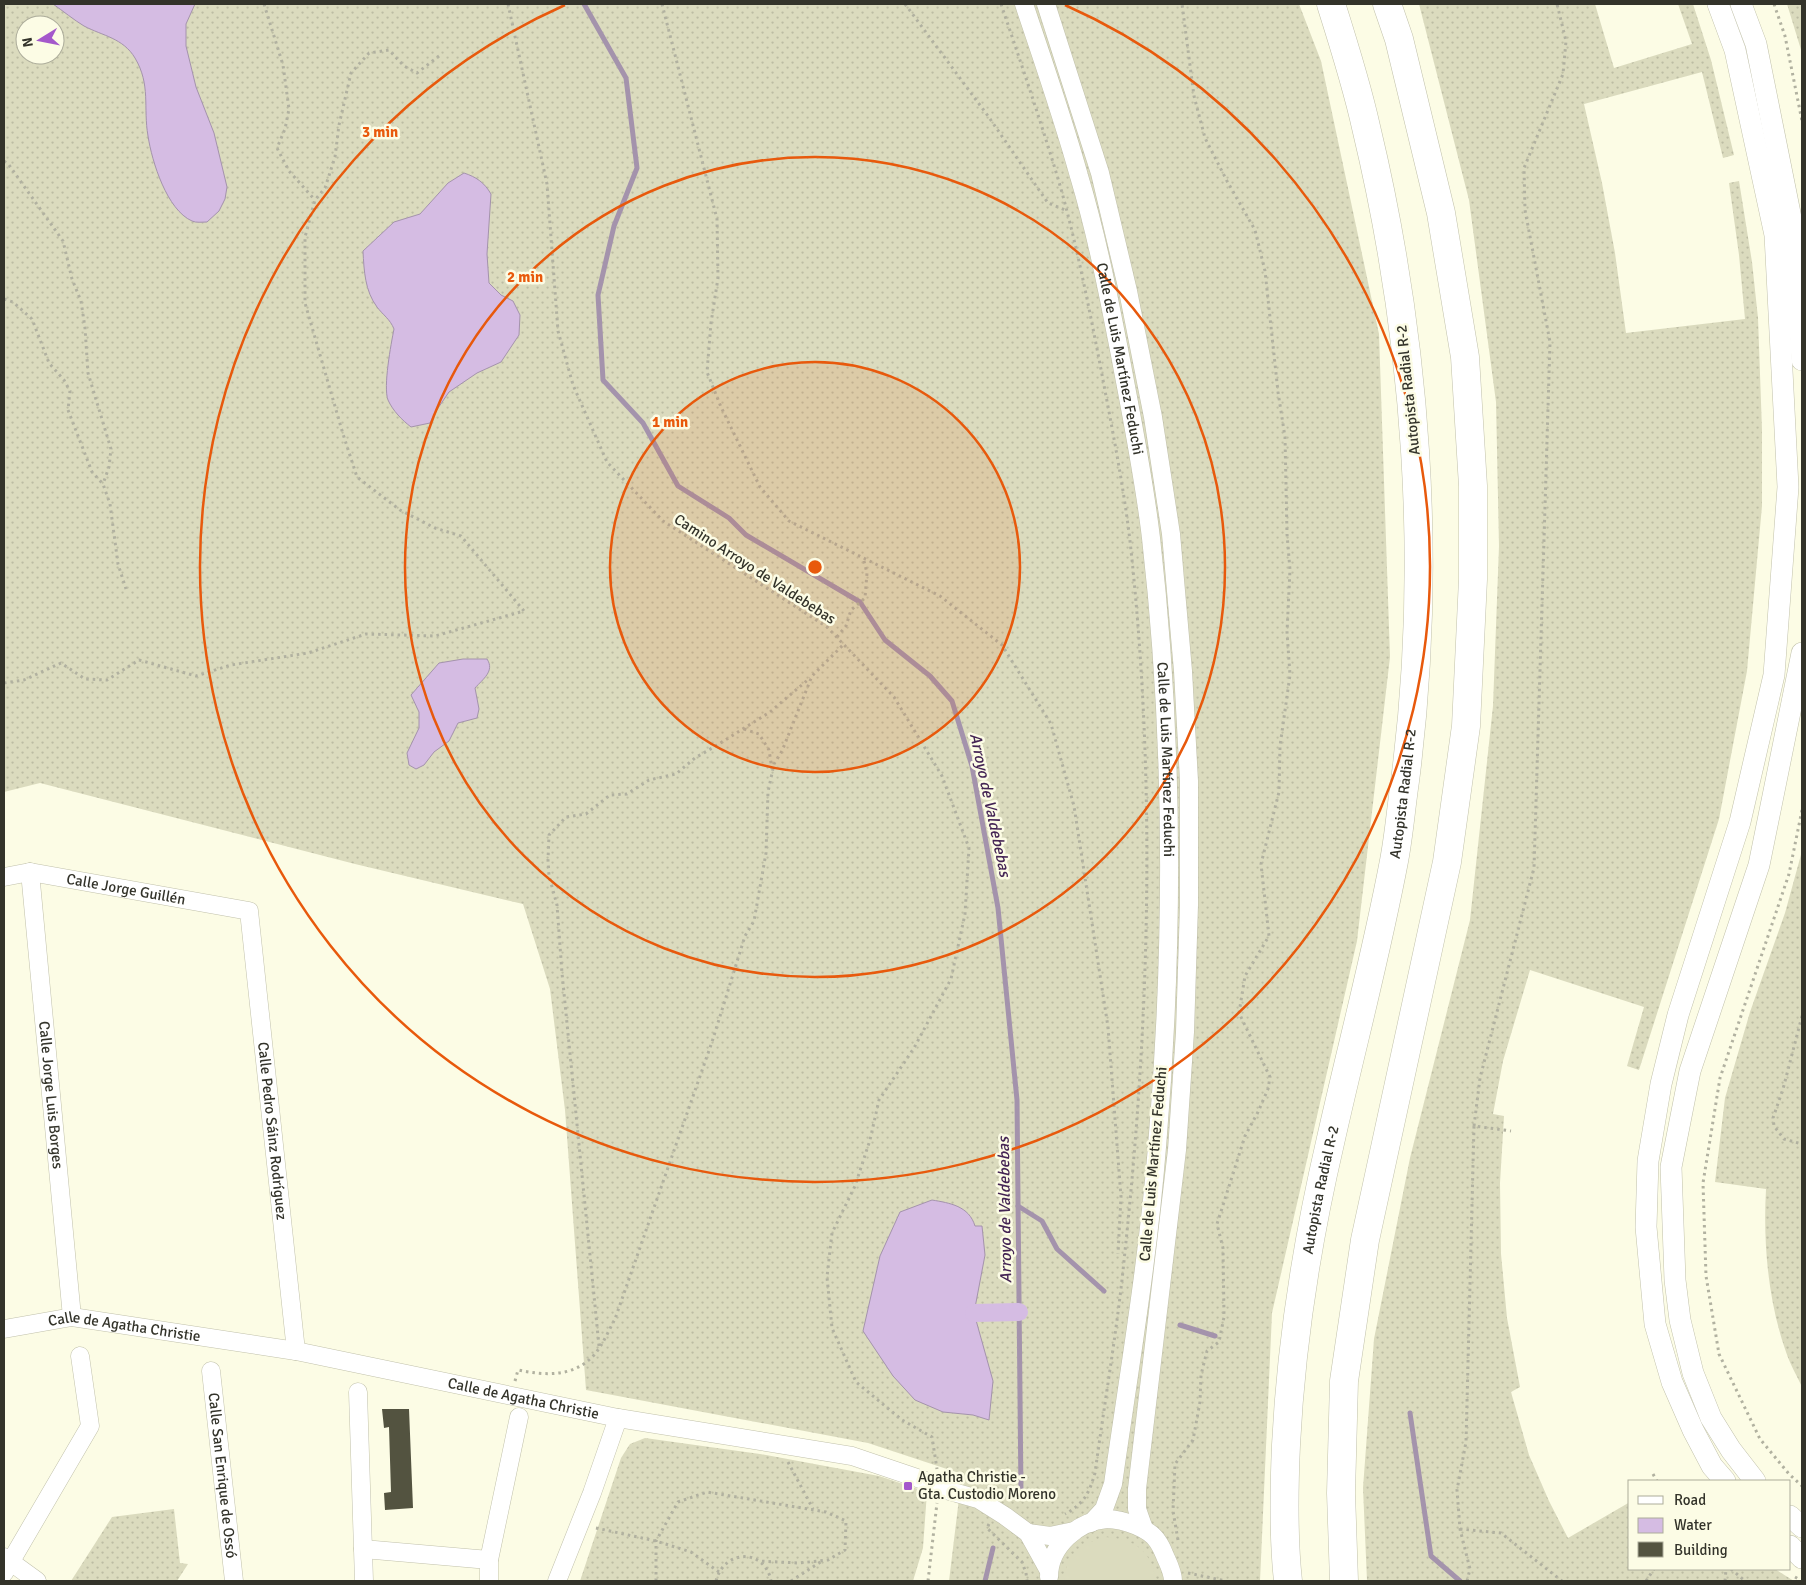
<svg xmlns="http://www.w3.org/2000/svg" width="1806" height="1585" font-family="Signika,sans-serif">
<defs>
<pattern id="grass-dots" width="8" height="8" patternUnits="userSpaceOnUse" patternTransform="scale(1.25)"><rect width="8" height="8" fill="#dbdbbe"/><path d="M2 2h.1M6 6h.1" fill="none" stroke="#bcbca3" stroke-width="1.8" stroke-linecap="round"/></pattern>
</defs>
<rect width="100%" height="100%" fill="#fcfce5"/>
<g fill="url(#grass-dots)" fill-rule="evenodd">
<path d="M 4,4 L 1299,4 L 1321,61 L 1379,334 L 1390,657 L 1357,941 L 1272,1313 L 1260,1581 L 949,1581 L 962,1474 L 868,1443 L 586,1390 L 565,1110 L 550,989 L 523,904 L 355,864 L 40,783 L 4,792 ZM 25,25 L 55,25 L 55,55 L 25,55 Z"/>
<polygon points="1419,4 1595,4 1614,68 1692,44 1678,4 1693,4 1711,60 1734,155 1723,158 1702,72 1584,104 1602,183 1615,253 1626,333 1745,319 1739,255 1729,183 1739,181 1752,262 1758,318 1762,430 1762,506 1747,671 1719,819 1639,1070 1627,1066 1644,1007 1530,970 1503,1061 1493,1114 1504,1116 1500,1183 1501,1254 1507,1318 1520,1387 1511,1392 1529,1455 1549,1501 1568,1538 1630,1502 1630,1569 1775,1569 1794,1581 1367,1581 1363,1488 1374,1339 1410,1158 1470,920 1493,706 1499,546 1496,402 1469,200"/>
<polygon points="1787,4 1802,4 1802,53"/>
<path d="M 1802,851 L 1802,1387 C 1797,1376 1790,1364 1786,1352 C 1768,1301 1763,1243 1766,1189 L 1715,1182 L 1725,1098 L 1750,1012 L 1785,913 Z"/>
<polygon points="645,1438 760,1454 879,1476 927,1492 923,1548 913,1581 580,1581 621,1458 630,1444"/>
<polygon points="174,1509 180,1563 188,1564 177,1581 71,1581 112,1517"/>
</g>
<path fill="#dbdbbe" d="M 1105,1537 C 1135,1539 1151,1550 1156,1581 L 1064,1581 C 1065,1556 1082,1543 1105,1537 Z"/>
<g fill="#d5bce3" stroke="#a493ac">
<path d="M 53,4 L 195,4 L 186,24 L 186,46 L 196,87 L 214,133 L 227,187 L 225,199 L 219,211 L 207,222 C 202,222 196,223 192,221 C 167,210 152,162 148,136 C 143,107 151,85 135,58 C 123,38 103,36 84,26 C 74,20 63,11 53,4 Z"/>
<path d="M 464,173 C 476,177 484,182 491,194 L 487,254 L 489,283 L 501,295 L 513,301 L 520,315 L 519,335 L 501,362 L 477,373 L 449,392 L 436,411 L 430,423 L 411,427 C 402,420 393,411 388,400 C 383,387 391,344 394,329 C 390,319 383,315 377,307 C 365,291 364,271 363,251 L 394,222 L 420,214 L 448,183 Z"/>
<path d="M 463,659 L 487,659 C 495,671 483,679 475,688 L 479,709 L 477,718 L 458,723 L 449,741 L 434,752 L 424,765 L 416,769 L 409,765 L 407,753 L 419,728 L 419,712 L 411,695 L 439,663 Z"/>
<path d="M 932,1200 C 950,1203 969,1206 975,1226 L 982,1226 L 985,1255 L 974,1313 L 993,1381 L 989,1420 L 973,1415 L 943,1412 L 915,1400 L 893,1376 L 863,1331 L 880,1256 L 900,1212 Z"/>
</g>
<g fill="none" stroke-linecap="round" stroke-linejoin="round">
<g stroke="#a493ac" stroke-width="5">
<polyline points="584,4 626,78 637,168 614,226 598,295 603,380 643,423 678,486 729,518 746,535 860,602 885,640 930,676 952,701 972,766 998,908 1017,1100 1021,1494"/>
<polyline points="1018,1206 1042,1221 1057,1249 1104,1291"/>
<polyline points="1180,1325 1215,1336"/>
<polyline points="1410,1413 1431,1556 1460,1581"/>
<polyline points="985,1581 993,1548"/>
</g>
<polyline stroke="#d5bce3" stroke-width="18" points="974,1313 1019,1312"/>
</g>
<polygon fill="#535340" points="382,1409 409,1409 413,1508 385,1510 384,1493 391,1492 389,1427 384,1428"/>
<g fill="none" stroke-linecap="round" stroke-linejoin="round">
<g stroke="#c1c1ab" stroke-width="19">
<g id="minor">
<path id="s1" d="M 1024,4 C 1043,61 1063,118 1079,176 C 1097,236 1109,298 1121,360 C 1132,419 1144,478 1151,538 C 1174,740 1174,945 1157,1147 C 1148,1260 1129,1372 1113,1484 L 1104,1509 L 1091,1523"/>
<polyline points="1046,4 1100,173 1128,291 1153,417 1171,534 1183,671 1189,781 1189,905 1185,1032 1177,1150 1137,1489 1137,1509 1144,1529"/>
<path id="s2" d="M 30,872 L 72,1317"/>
<path id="s3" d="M 4,877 L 30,872 L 249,911 L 296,1351"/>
<path id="s4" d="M 4,1329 L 72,1317 L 296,1351 L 618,1418 L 852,1456 L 923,1480 L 939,1488 L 978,1499 L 1005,1516 L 1028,1533 L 1049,1571"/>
<path id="s5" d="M 211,1371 L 234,1581"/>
<polyline points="358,1392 364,1581"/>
<polyline points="1028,1533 1050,1536 1074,1531"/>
<polyline points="363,1549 489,1560"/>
<polyline points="4,1557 37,1581"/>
<polyline points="4,1573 90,1426 80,1356"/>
<path d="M 1049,1577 C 1049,1546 1078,1521 1107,1519 C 1118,1519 1127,1522 1137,1526 C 1144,1529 1154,1535 1158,1542 C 1161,1546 1163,1551 1165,1556 C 1169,1565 1173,1572 1173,1581"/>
<polyline points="489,1581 489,1560 519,1417"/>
<polyline points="557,1581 592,1493 618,1418"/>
</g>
</g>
<g stroke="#c1c1ab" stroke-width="22">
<g id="tertiary">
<polyline points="1718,4 1735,50 1775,235 1788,487 1774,675 1740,822 1678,1015 1661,1084 1648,1161 1646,1227 1655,1324 1672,1382 1693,1430 1712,1466 1725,1481"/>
<polyline points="1741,4 1756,44 1794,233 1802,360"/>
<polyline points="1755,1481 1731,1450 1711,1418 1693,1373 1680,1320 1675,1280 1671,1167 1690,1071 1759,865 1802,653"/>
<polyline points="1790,1516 1802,1527"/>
<polyline points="1790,1546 1802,1558"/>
</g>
</g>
<g stroke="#c1c1ab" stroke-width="29">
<g id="motorway">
<path id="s6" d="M 1288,1581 C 1283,1536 1284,1490 1286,1445 C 1291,1344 1307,1242 1330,1143 C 1351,1049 1376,956 1394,861 C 1399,835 1401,808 1405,781 C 1433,564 1417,340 1366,127 C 1357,86 1344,45 1331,4"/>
<polyline points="1344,1581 1341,1493 1344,1381 1365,1240 1447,862 1466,726 1473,579 1473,486 1465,357 1441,213 1399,39 1387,4"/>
</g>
</g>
<g stroke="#b1b1a0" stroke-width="3" stroke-dasharray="2.5 4" stroke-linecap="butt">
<polyline points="264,4 283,65 289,109 285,129 277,148 289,171 315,200"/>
<polyline points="508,4 547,184 558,331 573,385 607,462 663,521 827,627 894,697 942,776 969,848 965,914 951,979 914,1048 879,1100 870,1140 855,1186 832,1233 827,1277 832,1328 856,1382 902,1420 932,1437 937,1469"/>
<polyline points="662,4 717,219 718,278 711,323 707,372 721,407 760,487 789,521 940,596 1002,645 1051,724 1074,806 1108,1027 1121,1197 1118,1254"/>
<polyline points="905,4 988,116 1048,203 1065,210"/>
<path d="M 1001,4 C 1021,63 1041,122 1059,182 C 1076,241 1088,303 1100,364 C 1111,423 1123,482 1130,541 C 1156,777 1150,1015 1125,1251 C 1118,1325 1105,1399 1095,1473 C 1089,1493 1085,1503 1065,1514"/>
<polyline points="1774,4 1785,36 1802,121"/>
<polyline points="4,161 9,165 63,241 72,279 81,301 85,328 88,373 111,449 109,467 103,484"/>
<polyline points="4,299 13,302 32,319 49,363 64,380 70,391 68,410 92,472 103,484 110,504 118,564 126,589"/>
<polyline points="837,637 846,626 851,610 865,598 867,573 863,557"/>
<polyline points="4,683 24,680 61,663 85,679 107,680 139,660 196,676 231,665 308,653 366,634 435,636 524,611 461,536 435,528 400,510 357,477 343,434 305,303 305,237 315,200 325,188 335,157 339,125 351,73 369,53 389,50 404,66 417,73 439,56"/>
<polyline points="744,729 759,734 769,750 772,769"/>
<polyline points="1802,810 1789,874 1720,1078 1703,1183 1706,1276 1719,1354 1760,1439 1789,1474 1802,1486"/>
<polyline points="1802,1016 1783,1089 1773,1118 1774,1126 1784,1139 1802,1144"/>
<polyline points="1474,1126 1480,1078 1534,868 1550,342 1525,210 1524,168 1563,74 1566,41 1557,4"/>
<polyline points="599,1346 562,973 557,905 549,876 548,860 549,835 566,817 586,814 610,795 627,794 649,780 676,774 695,758 714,747 770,712 810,678"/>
<path d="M 515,1381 L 518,1370 C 546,1376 575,1377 595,1354 C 603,1344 609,1330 615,1319 L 712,1042 L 745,936 L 754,921 L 766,853 L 768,792 L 774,764 L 782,751 L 812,676 L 844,644"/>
<polyline points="788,1462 813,1509"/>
<polyline points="1653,1474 1657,1481"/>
<polyline points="989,1524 987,1528 1022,1562 1026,1573 1027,1581"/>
<polyline points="596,1528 656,1541 691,1552 719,1572"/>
<polyline points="1460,1529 1501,1533 1562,1581"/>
<polyline points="1178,1540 1173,1511 1175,1464 1193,1440 1200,1402 1201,1375 1207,1351 1219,1342 1224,1317 1223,1248 1217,1224 1245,1136 1258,1112 1268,1089 1270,1077 1239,1013 1245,976 1269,936 1261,864 1279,792 1280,746 1290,675 1287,632 1290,570 1287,534 1285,437 1278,392 1265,271 1255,230 1227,181 1205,138 1194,96 1182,4"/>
<polyline points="1731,1569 1745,1581"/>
<polyline points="1188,1573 1226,1581"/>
<polyline points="1795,1577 1802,1581"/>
<polyline points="656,1581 656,1541 678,1502 707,1492 826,1512 846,1521 845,1550 828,1560 799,1563 758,1561"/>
<path d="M 716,1581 C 724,1549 765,1548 771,1581"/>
<polyline points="791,1581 822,1561"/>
<polyline points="928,1581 937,1503"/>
<polyline points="1467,1581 1470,1569 1460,1529 1457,1490 1466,1442 1474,1126 1511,1131"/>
<polyline points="1646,1581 1654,1569"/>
<polyline points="1725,1581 1726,1569"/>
</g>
<use href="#minor" stroke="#fff" stroke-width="18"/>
<use href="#tertiary" stroke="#fff" stroke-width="21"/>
<use href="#motorway" stroke="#fff" stroke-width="28"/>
</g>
<circle cx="815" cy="567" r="205" fill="#e8590c" fill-opacity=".12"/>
<g fill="none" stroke="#e8590c" stroke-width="2.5">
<circle cx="815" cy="567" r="205"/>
<circle cx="815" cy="567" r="410"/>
<path d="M1065 5A615 615 0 1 1 565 5"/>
</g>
<rect fill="#a458cb" stroke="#fcfce5" stroke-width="2" x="903" y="1481" width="10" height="10" rx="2.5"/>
<g text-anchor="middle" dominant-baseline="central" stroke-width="5" stroke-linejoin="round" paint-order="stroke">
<g font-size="15" fill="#33332a" stroke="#fcfce5">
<text stroke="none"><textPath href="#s1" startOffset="368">Calle de Luis Martínez Feduchi</textPath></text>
<text transform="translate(1408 390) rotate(-96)">Autopista Radial R-2</text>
<text transform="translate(755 569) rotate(33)">Camino Arroyo de Valdebebas</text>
<text stroke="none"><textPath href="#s1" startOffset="772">Calle de Luis Martínez Feduchi</textPath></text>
<text stroke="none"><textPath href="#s6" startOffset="799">Autopista Radial R-2</textPath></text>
<text stroke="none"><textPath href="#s3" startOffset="124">Calle Jorge Guillén</textPath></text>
<text stroke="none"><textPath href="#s2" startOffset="224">Calle Jorge Luis Borges</textPath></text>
<text stroke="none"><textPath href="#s3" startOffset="470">Calle Pedro Sáinz Rodríguez</textPath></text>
<text transform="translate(1153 1164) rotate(-85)">Calle de Luis Martínez Feduchi</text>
<text stroke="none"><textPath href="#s6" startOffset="394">Autopista Radial R-2</textPath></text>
<text stroke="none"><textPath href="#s4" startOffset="122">Calle de Agatha Christie</textPath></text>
<text stroke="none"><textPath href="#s4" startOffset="528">Calle de Agatha Christie</textPath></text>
<text stroke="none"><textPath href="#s5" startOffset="105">Calle San Enrique de Ossó</textPath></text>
</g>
<g font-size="15" fill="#33332a" stroke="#fcfce5" text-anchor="start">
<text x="918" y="1477">Agatha Christie -<tspan x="918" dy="17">Gta. Custodio Moreno</tspan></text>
</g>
<g font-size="16" font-style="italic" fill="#442454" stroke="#fcfce5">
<text transform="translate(990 805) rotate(78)">Arroyo de Valdebebas</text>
<text transform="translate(1005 1210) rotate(-91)">Arroyo de Valdebebas</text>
</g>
</g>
<circle cx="815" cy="567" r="8" fill="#e8590c" stroke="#fcfce5" stroke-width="2.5"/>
<g font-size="15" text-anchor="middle" font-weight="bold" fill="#e8590c" stroke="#fcfce5" stroke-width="5" stroke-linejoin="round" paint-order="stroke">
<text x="380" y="137">3 min</text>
<text x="525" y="282">2 min</text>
<text x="670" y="427">1 min</text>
</g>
<rect width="1806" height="1585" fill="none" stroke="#33332a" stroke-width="10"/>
<rect x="1628" y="1480" width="162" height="90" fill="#fcfce5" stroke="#acac9a"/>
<rect x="1638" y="1496" width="25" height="8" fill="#ffffff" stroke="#acac9a"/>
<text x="1674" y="1505" font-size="15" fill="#33332a">Road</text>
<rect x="1638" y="1518" width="25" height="15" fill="#d5bce3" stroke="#acac9a"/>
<text x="1674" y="1530" font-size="15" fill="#33332a">Water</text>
<rect x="1638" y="1542" width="25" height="15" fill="#535340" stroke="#acac9a"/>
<text x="1674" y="1555" font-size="15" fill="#33332a">Building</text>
<g transform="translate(40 40) rotate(260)"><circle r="24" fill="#fcfce5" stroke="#acac9a"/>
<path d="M0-4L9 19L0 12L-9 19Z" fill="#a458cb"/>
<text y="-8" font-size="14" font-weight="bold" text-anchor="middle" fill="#33332a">N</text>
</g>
</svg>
